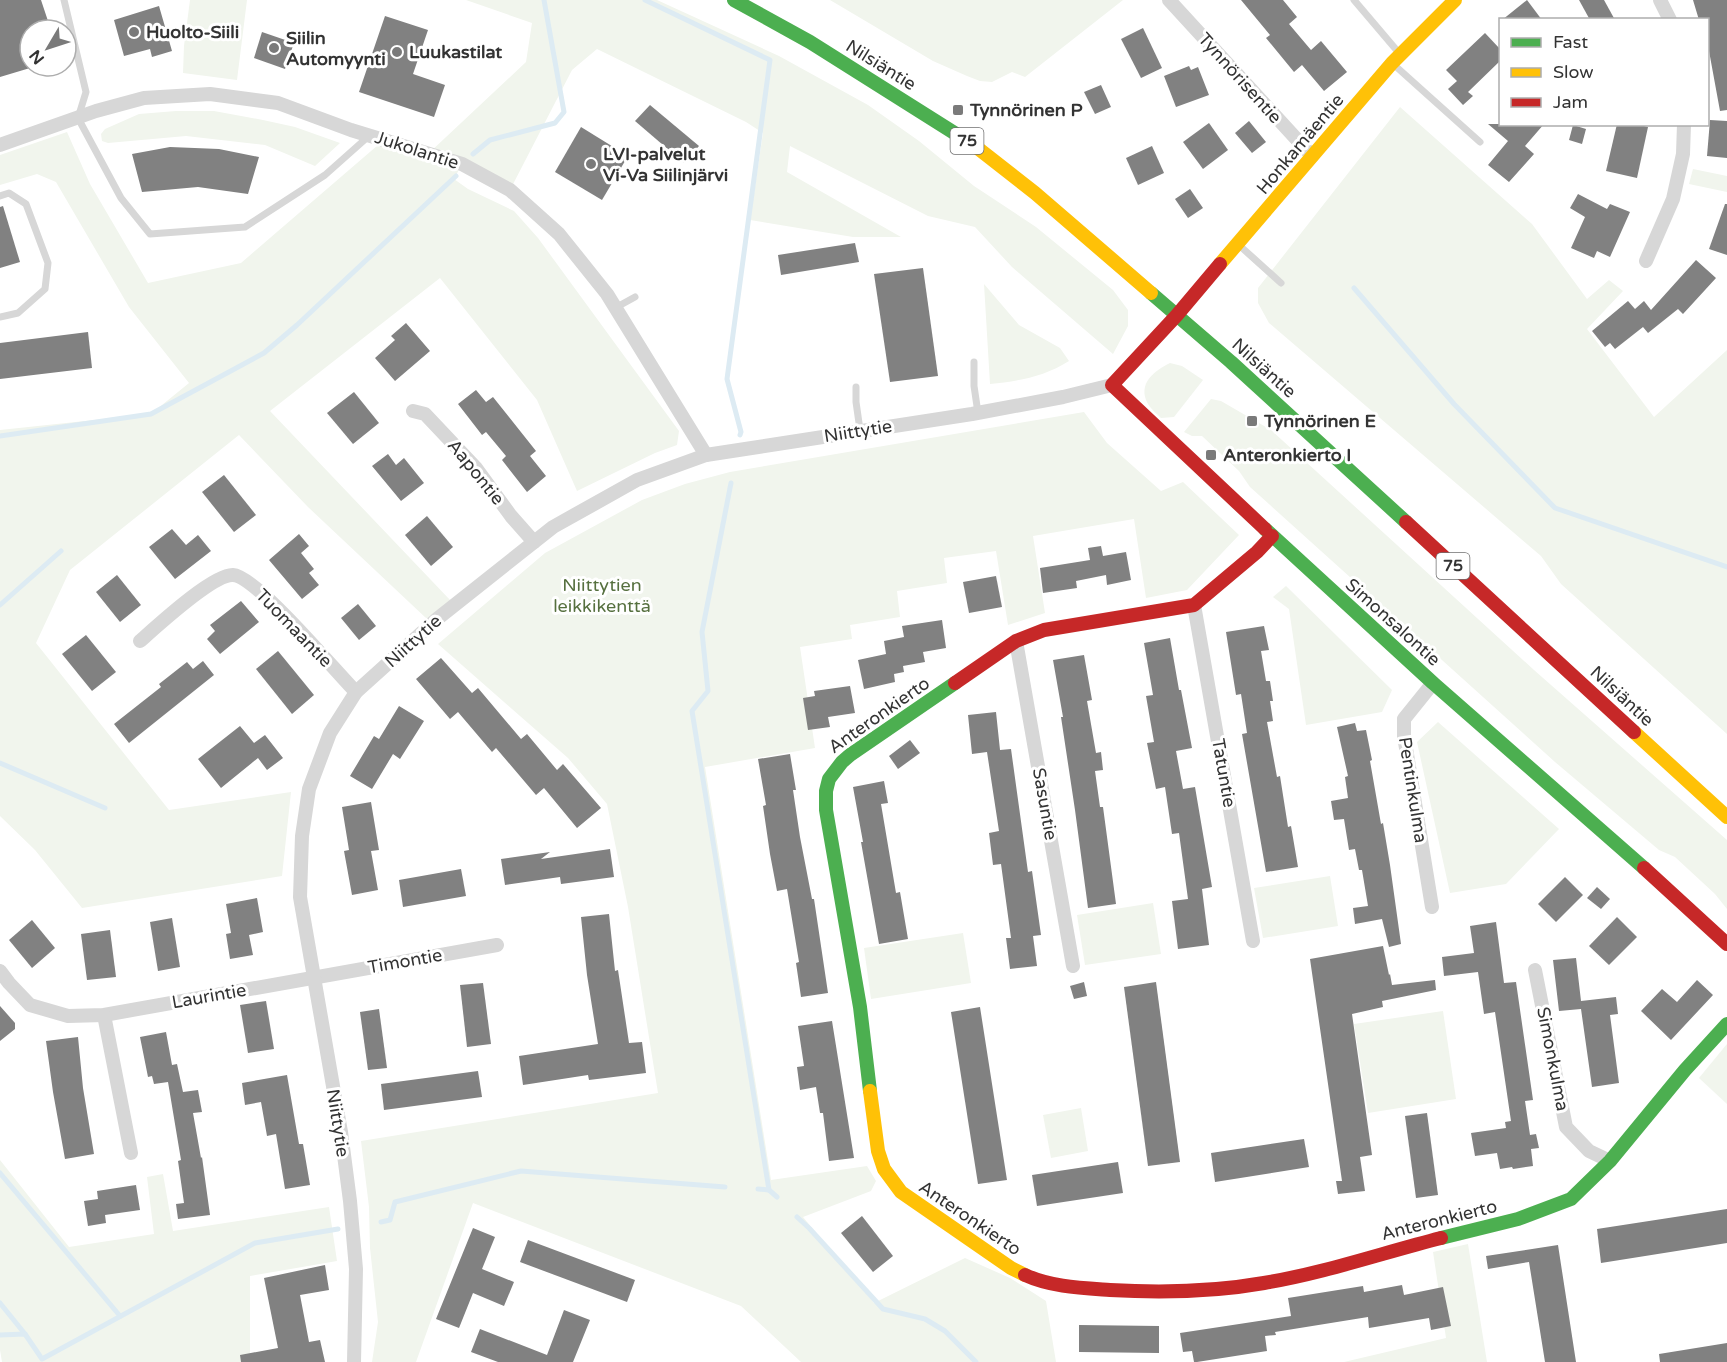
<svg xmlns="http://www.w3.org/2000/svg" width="1727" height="1362" font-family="'Varela Round',sans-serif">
<rect width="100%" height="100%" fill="#fff"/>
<g fill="#f1f5ed">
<polygon points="190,0 247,0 237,80 183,73 184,46"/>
<polygon points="466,0 657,0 779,56 868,105 919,141 974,186 1036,227 1113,290 1128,310 1128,326 1113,354 1012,267 975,227 928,216 790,146 787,172 901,237 853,237 750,220 763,133 746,122 597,49 572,70 510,190 462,164 454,179 468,189 514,211 538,238 679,431 677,445 655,453 577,491 537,400 440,278 270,411 451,601 427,619 308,507 239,435 70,570 36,643 169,810 291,792 282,876 82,908 35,850 0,816 0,430 151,414 189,383 129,307 56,182 37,174 0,185 0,155 67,132 90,184 148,283 241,263 385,139 429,153 526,62 532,23"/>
<polygon points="830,0 1123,0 1025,77 1012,72 992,82 980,81 967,76 933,61"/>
<polygon points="1400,107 1532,224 1587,299 1609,280 1623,291 1587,329 1654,417 1727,350 1727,734 1561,584 1541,556 1269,323 1258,303 1258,288"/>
<polygon points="176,111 214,111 263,120 295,127 340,143 315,166 265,145 186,136 108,143 102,141 101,134 105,129 139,114"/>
<polygon points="1693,169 1727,176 1727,192 1689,184"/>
<path d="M 984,284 L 1019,325 L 1060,348 L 1069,361 C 1044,377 1018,381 990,384 Z"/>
<path d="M 1170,363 L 1182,366 L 1203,380 L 1174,417 L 1161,418 C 1157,414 1151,409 1148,404 C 1137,384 1154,371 1170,363 Z"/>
<polygon points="1211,399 1221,401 1271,430 1534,670 1727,840 1727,909 1715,894 1675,857 1659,850 1555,762 1250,487 1239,471 1202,436 1192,436 1184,432"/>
<polygon points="1084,412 1107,443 1161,491 1183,482 1239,535 1187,590 1146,598 1134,519 1033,536 1045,613 1008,625 996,551 944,558 947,583 897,591 900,617 850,625 852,639 800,647 815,748 705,767 771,1180 867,1166 876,1181 871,1191 803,1217 874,1303 965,1258 1010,1278 1046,1301 1056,1362 801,1362 741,1306 473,1203 416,1362 372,1362 378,1322 370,1248 369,1207 361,1141 658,1093 628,907 607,804 568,758 438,644 545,553 642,500 685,484 730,472"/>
<polygon points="1286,586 1392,690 1382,712 1306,725 1289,609 1273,597"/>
<polygon points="1438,722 1559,829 1506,884 1450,893 1417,742"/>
<polygon points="1330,876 1338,926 1263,938 1254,888"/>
<polygon points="1153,903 1161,954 1085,965 1077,915"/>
<polygon points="963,933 971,983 871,999 864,948"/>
<polygon points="1443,1011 1456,1099 1368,1113 1354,1024"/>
<polygon points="1727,1044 1727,1104 1699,1078"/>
<polygon points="1081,1108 1088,1151 1051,1158 1043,1115"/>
<polygon points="0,1160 69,1247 154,1234 147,1177 163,1174 173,1231 329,1207 337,1261 250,1276 250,1362 2,1362 0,1350"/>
<polygon points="1468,1244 1487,1362 1344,1362 1446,1338 1433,1252"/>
</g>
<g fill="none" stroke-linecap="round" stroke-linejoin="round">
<g stroke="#ddebf3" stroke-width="5">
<polyline points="645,0 770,60 727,379 741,432 740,435"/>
<polyline points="473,154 490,140 555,123 564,112 544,0"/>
<polyline points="1354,288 1454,404 1555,508 1727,567"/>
<polyline points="0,436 151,414 264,353 297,325 456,176"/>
<polyline points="731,483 702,632 708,691 692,711 769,1190 777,1197"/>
<polyline points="0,605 61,551"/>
<polyline points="0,763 105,808"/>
<polyline points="0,1173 120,1316"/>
<polyline points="758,1189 769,1190"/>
<polyline points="797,1217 809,1228 883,1309 925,1319 945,1331 976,1362"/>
<polyline points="381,1222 390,1220 395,1202 521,1171 725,1187"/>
<polyline points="0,1303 25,1334"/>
<polyline points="0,1335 25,1334 42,1359 255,1243 338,1229"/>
</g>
</g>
<g fill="#818181">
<polygon points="0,0 41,0 51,30 30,30 30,68 0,77"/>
<polygon points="1241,0 1283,0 1297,17 1289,24 1311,50 1321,41 1347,72 1324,91 1302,65 1294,72 1266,38 1270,35"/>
<polygon points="1527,0 1542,20 1502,20"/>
<polygon points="1579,0 1604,0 1615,20 1590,20"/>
<polygon points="1693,0 1727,0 1727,110 1720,111 1707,40 1707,20 1699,20"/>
<polygon points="159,6 172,51 152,57 150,49 124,56 114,20"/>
<polygon points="385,16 428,30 413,74 445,85 434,117 359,92"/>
<polygon points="1143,28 1162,68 1141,78 1121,39"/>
<polygon points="262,32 294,43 285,69 254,58"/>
<polygon points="1485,33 1500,49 1500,61 1468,92 1473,96 1463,105 1448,89 1457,81 1446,70"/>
<polygon points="1189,66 1191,70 1198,67 1209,95 1176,107 1164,76"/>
<polygon points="1101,85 1111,107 1095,114 1084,92"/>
<polygon points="650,105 699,146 684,163 635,121"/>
<polygon points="1710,120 1727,121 1727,158 1707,156"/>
<polygon points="1249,121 1266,142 1252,153 1235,133"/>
<polygon points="1209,123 1228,150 1203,169 1183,142"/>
<polygon points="1488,124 1544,124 1525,146 1534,154 1509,182 1488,165 1508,141"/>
<polygon points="1617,124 1636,124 1648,127 1637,178 1606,171"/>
<polygon points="1573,125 1586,129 1582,144 1569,140"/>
<polygon points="581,127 628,156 602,200 555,172"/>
<polygon points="1152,146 1164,173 1138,185 1126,158"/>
<polygon points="170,147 219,149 259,157 248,194 198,187 142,192 132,154"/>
<polygon points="1190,189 1203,208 1188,218 1175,199"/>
<polygon points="1578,194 1607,209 1610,204 1630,212 1610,257 1597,251 1594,258 1571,248 1585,217 1570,208"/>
<polygon points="1725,204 1727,204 1727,255 1709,249"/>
<polygon points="3,206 20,262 0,268 0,207"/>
<polygon points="855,243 859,262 781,275 778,255"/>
<polygon points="1696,260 1716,278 1683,314 1678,309 1648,333 1643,327 1615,349 1610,343 1605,347 1592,331 1628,301 1635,309 1644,301 1651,310"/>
<polygon points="923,268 938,376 890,382 874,274"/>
<polygon points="406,323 430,351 395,381 375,358 395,340 391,336"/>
<polygon points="88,332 92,368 0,379 0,343"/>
<polygon points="476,390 486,402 493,397 536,451 530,456 546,476 527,492 502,460 506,456 486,432 482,435 458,404"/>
<polygon points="354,392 379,423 353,444 327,413"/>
<polygon points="388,454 396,465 404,458 424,483 401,501 372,466"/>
<polygon points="224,475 256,515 234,532 202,492"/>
<polygon points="427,516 453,547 431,566 405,535"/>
<polygon points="172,529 186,545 198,535 211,551 175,579 149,547"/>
<polygon points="299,534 309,546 301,553 314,569 309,573 319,585 302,599 269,560"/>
<polygon points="1101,546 1103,556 1126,552 1131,580 1107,585 1106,575 1076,581 1077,588 1043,593 1040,568 1090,560 1088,548"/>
<polygon points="117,575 141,605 120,622 96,592"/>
<polygon points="996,576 1002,607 969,613 963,582"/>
<polygon points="241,601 259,622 220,654 207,639 215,631 210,625"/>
<polygon points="358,604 376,626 359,640 341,618"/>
<polygon points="942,620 946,648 923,652 925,662 903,666 904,672 894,674 895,682 864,689 858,660 886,654 884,641 904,637 902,626"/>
<polygon points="1264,626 1269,650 1261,651 1266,681 1270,681 1273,701 1270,701 1273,721 1267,722 1277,777 1280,776 1288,827 1291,826 1298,867 1266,872 1242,734 1247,733 1241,694 1236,695 1226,632"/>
<polygon points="86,635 116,672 92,691 62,654"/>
<polygon points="1170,638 1179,690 1181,690 1192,748 1176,751 1183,789 1195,787 1212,887 1202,889 1209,945 1178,949 1172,901 1188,899 1179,833 1172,834 1165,787 1156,789 1147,743 1154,742 1146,696 1153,695 1144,643"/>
<polygon points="278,651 314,695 292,714 256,669"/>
<polygon points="1084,655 1092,700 1087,701 1096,753 1101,752 1103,770 1095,771 1100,807 1103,807 1116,904 1088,908 1075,810 1061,717 1063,717 1053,660"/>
<polygon points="441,658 472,693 478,688 521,739 527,734 557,770 563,764 601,808 577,828 544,788 536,795 496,748 492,752 458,712 450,719 416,679"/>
<polygon points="203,661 214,675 129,743 114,724 161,687 159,684 187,662 193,669"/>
<polygon points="850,686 855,713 828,717 830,727 808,730 803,698 815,696 814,691"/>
<polygon points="399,706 424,721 400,759 393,754 372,789 350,776 374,736 379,739"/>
<polygon points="996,712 1000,750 1011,749 1028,872 1032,871 1041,935 1033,936 1037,966 1010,969 1006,938 1011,938 1001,864 993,865 989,833 999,831 987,752 972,754 968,715"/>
<polygon points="1355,723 1357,731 1366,730 1372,760 1370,761 1381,824 1383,823 1390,865 1401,944 1389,947 1382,919 1355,924 1353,908 1368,906 1362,870 1359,870 1355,849 1349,850 1344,819 1334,820 1331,801 1348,798 1345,777 1348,776 1337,727"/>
<polygon points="240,726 254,743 265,735 283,758 267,770 258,758 221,788 198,759"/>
<polygon points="910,740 920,753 898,769 889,756"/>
<polygon points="790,754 796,790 793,790 800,837 812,899 814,899 828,993 801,997 796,963 799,962 787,889 777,891 770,854 763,806 766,805 758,759"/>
<polygon points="884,781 888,803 881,804 896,893 900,892 908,939 879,944 861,842 863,842 853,787"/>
<polygon points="371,802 379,850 371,851 378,890 352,895 344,851 349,850 342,807"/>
<polygon points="610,849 614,877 561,884 560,877 505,885 501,859 550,852 541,859"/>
<polygon points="461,869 466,896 403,907 399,880"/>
<polygon points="1565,877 1583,895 1556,922 1538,904"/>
<polygon points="1597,887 1610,899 1601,909 1587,898"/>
<polygon points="257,898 263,932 249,935 253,955 230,959 226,934 231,933 226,904"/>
<polygon points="609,914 615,971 618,970 629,1043 642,1042 646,1073 589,1080 588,1075 523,1085 519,1056 598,1044 587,975 581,917"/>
<polygon points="1617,917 1637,937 1609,965 1589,946"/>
<polygon points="172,918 180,967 158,971 150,922"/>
<polygon points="32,920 55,948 32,968 9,940"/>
<polygon points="1496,922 1504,983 1516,982 1533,1100 1525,1101 1530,1135 1536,1134 1539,1148 1531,1149 1533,1166 1513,1169 1512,1167 1500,1169 1497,1153 1475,1156 1471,1133 1506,1128 1505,1122 1511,1121 1495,1012 1484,1014 1478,972 1444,976 1442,957 1474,953 1470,926"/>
<polygon points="110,930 116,977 87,980 81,934"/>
<polygon points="1383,946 1389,975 1390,974 1392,985 1435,980 1436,990 1382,1001 1383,1007 1352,1014 1372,1155 1360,1157 1365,1191 1338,1194 1336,1181 1342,1181 1310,959"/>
<polygon points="1576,958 1581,1001 1616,997 1618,1014 1610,1015 1619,1083 1592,1087 1581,1009 1559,1011 1553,960"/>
<polygon points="1697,980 1713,995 1671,1040 1641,1011 1662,989 1677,1002"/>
<polygon points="1084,982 1087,996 1074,999 1070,986"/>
<polygon points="1156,982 1180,1162 1148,1166 1124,987"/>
<polygon points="483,983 491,1044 467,1047 460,985"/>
<polygon points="266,1001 274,1049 248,1053 240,1005"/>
<polygon points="0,1006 15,1023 15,1029 0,1041"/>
<polygon points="980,1007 1007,1180 978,1184 951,1012"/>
<polygon points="379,1009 387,1068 368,1070 360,1012"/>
<polygon points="832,1021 854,1158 829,1161 823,1113 820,1113 816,1087 800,1090 797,1067 804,1066 798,1026"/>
<polygon points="166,1032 172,1065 177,1064 183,1092 198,1090 202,1112 193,1113 201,1158 202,1157 210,1215 178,1219 176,1204 184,1203 178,1161 181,1160 168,1082 154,1084 152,1076 148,1077 140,1037"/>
<polygon points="78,1037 83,1088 94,1154 65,1159 53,1092 46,1041"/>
<polygon points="478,1071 482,1097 384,1110 381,1084"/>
<polygon points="287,1075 299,1144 303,1144 310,1185 285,1189 276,1134 267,1136 261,1102 245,1105 242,1083"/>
<polygon points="1427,1113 1438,1195 1416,1198 1405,1116"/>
<polygon points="1304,1139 1309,1167 1215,1182 1211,1153"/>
<polygon points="1118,1162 1123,1193 1037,1206 1032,1175"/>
<polygon points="136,1185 140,1210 105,1215 106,1223 88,1226 84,1201 98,1199 97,1191"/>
<polygon points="1727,1209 1727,1243 1601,1263 1597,1229"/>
<polygon points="862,1216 893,1256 873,1272 841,1233"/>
<polygon points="473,1228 495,1237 482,1269 514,1282 504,1306 473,1293 459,1328 436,1319"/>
<polygon points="528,1240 635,1280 627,1302 520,1262"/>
<polygon points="1558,1245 1576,1362 1545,1362 1529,1262 1488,1269 1486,1256"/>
<polygon points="325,1265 329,1290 300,1295 309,1342 320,1340 325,1362 241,1362 240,1355 278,1348 264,1278"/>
<polygon points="1402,1285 1404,1295 1443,1287 1451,1326 1431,1330 1429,1318 1369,1328 1368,1317 1275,1332 1276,1335 1265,1336 1267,1351 1197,1362 1194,1362 1192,1351 1183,1352 1180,1333 1291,1316 1288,1298 1363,1286 1364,1292"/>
<polygon points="564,1310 590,1320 573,1362 498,1362 471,1352 480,1329 547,1355"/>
<polygon points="1079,1325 1159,1326 1159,1353 1079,1352"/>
<polygon points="1727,1343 1727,1362 1660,1362 1659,1354"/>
</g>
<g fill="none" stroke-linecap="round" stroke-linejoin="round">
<g stroke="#d7d7d7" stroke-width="7">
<polyline points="64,0 86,92 78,118 121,198 150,234 245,227 325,175 370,135"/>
<polyline points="1354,0 1399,53"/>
<polyline points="1392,63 1480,142"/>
<polyline points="0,196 9,193 26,204 48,263 45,289 18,313 0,317"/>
<polyline points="1240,246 1281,283"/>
<polyline points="615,308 635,297"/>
<polyline points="974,362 974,386 978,413"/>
<polyline points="856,387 856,402 860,430"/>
</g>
<g stroke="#d7d7d7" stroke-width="14">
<polyline points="1169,0 1312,156"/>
<polyline points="1660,0 1670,20"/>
<polyline points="0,145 96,111 144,98 210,94 278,103 351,130 462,164 510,190 559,234 607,294 706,455"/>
<polyline points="1646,261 1673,199 1683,154 1684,124"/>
<polyline points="413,411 425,414 476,468 511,516 534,542"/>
<polyline points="1194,605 1253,941"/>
<path d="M 140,641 C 156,627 213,574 233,575 C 256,576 336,672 356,692"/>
<polyline points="1016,641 1073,966"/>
<polyline points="1432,907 1404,736 1404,719 1433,683"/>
<polyline points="1535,970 1566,1127 1589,1151 1610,1161"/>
<polyline points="0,971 9,983 30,1005 68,1016 104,1015 497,945"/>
<polyline points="104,1015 131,1153"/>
<polyline points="354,1362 356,1269 350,1201 341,1132 300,897 302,836 309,789 330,733 356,692 437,619 553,527 637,480 706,455 972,414 1063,397 1112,385"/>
</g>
<g stroke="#4caf50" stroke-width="14">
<polyline points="734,0 810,42 975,146"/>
<polyline points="1151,293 1231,362 1406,522"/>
<polyline points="1265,529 1433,683 1644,868"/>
<polyline points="870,1091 860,1007 826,810 826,791 829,779 842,762 850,755 955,683"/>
<polyline points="1441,1238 1518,1219 1571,1199 1610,1161 1685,1070 1727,1024"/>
</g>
<g stroke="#ffc107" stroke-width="14">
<polyline points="975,146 1035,193 1151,293"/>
<polyline points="1220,264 1392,63 1455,0"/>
<polyline points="1634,732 1727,817"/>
<polyline points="870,1091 878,1151 884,1169 901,1192 1011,1268 1025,1275"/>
</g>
<g stroke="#c62828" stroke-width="14">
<polyline points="1220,264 1177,315 1112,385 1265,529"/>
<polyline points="1406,522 1634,732"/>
<polyline points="955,683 1016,641 1044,630 1194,605 1257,552 1272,536"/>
<polyline points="1644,868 1727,944"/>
<path d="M 1025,1275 C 1051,1287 1081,1288 1110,1290 C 1162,1293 1213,1292 1264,1283 C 1324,1273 1382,1253 1441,1238"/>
</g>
</g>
<g fill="#7a7a7a" stroke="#fff" stroke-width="2">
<circle cx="134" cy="32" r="6"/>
<circle cx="274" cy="48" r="6"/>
<circle cx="397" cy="52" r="6"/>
<rect x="952" y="104" width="12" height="12" rx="3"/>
<circle cx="591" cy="164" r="6"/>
<rect x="1246" y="415" width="12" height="12" rx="3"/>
<rect x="1205" y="449" width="12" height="12" rx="3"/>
</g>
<g text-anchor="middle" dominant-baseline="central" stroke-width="6" stroke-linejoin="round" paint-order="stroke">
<g fill="#fff" stroke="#707070" stroke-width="1.5">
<rect x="950.5" y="128" width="33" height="26" rx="4.5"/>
<rect x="1436.5" y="553" width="33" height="26" rx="4.5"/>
</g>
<g font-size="16" font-weight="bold" fill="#333">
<text x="967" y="141">75</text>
<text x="1453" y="566">75</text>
</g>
<g font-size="18" font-weight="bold" fill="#333" stroke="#fff" text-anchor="start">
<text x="146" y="32">Huolto-Siili</text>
<text x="286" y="38">Siilin<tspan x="286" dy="21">Automyynti</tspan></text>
<text x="409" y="52">Luukastilat</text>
<text x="970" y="110">Tynnörinen P</text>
<text x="603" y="154">LVI-palvelut<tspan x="603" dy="21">Vi-Va Siilinjärvi</tspan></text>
<text x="1264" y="421">Tynnörinen E</text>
<text x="1223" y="455">Anteronkierto I</text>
</g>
<g font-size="18" fill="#333" stroke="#fff">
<text transform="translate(881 65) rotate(32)">Nilsiäntie</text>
<text transform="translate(1240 78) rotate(48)">Tynnörisentie</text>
<text transform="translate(1300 144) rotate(-50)">Honkamäentie</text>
<text transform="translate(417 150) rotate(18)">Jukolantie</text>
<text transform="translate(1264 368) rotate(42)">Nilsiäntie</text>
<text transform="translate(858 431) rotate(-9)">Niittytie</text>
<text transform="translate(476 472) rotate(51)">Aapontie</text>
<text transform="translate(1393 622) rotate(42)">Simonsalontie</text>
<text transform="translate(294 628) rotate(46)">Tuomaantie</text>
<text transform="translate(413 641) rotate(-42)">Niittytie</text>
<text transform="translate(1622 696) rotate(43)">Nilsiäntie</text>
<text transform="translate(879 715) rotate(-35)">Anteronkierto</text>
<text transform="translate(1224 773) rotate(80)">Tatuntie</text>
<text transform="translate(1413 790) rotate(81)">Pentinkulma</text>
<text transform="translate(1045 804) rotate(80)">Sasuntie</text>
<text transform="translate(405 961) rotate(-10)">Timontie</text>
<text transform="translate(209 996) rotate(-10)">Laurintie</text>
<text transform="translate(1553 1059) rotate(79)">Simonkulma</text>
<text transform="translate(338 1123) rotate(81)">Niittytie</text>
<text transform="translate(970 1218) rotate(34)">Anteronkierto</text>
<text transform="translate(1439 1220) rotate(-14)">Anteronkierto</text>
</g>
<g font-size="18" fill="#56703f" stroke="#fff">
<text x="602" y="585">Niittytien<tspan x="602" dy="21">leikkikenttä</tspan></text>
</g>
</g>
<rect x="1499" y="18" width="210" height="108" fill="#ffffff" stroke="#adadad" stroke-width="1.5"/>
<rect x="1511" y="38" width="30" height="9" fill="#4caf50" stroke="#adadad" stroke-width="1.5"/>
<text x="1553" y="48" font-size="18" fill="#333333">Fast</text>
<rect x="1511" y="68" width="30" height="9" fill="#ffc107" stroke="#adadad" stroke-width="1.5"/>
<text x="1553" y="78" font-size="18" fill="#333333">Slow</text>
<rect x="1511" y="98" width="30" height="9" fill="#c62828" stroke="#adadad" stroke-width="1.5"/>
<text x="1553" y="108" font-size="18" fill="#333333">Jam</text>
<g transform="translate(48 48) rotate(231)"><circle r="28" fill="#ffffff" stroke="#adadad" stroke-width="1.5"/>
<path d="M0-4.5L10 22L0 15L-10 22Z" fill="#7a7a7a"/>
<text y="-9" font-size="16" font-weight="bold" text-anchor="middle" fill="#333333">N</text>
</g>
</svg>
